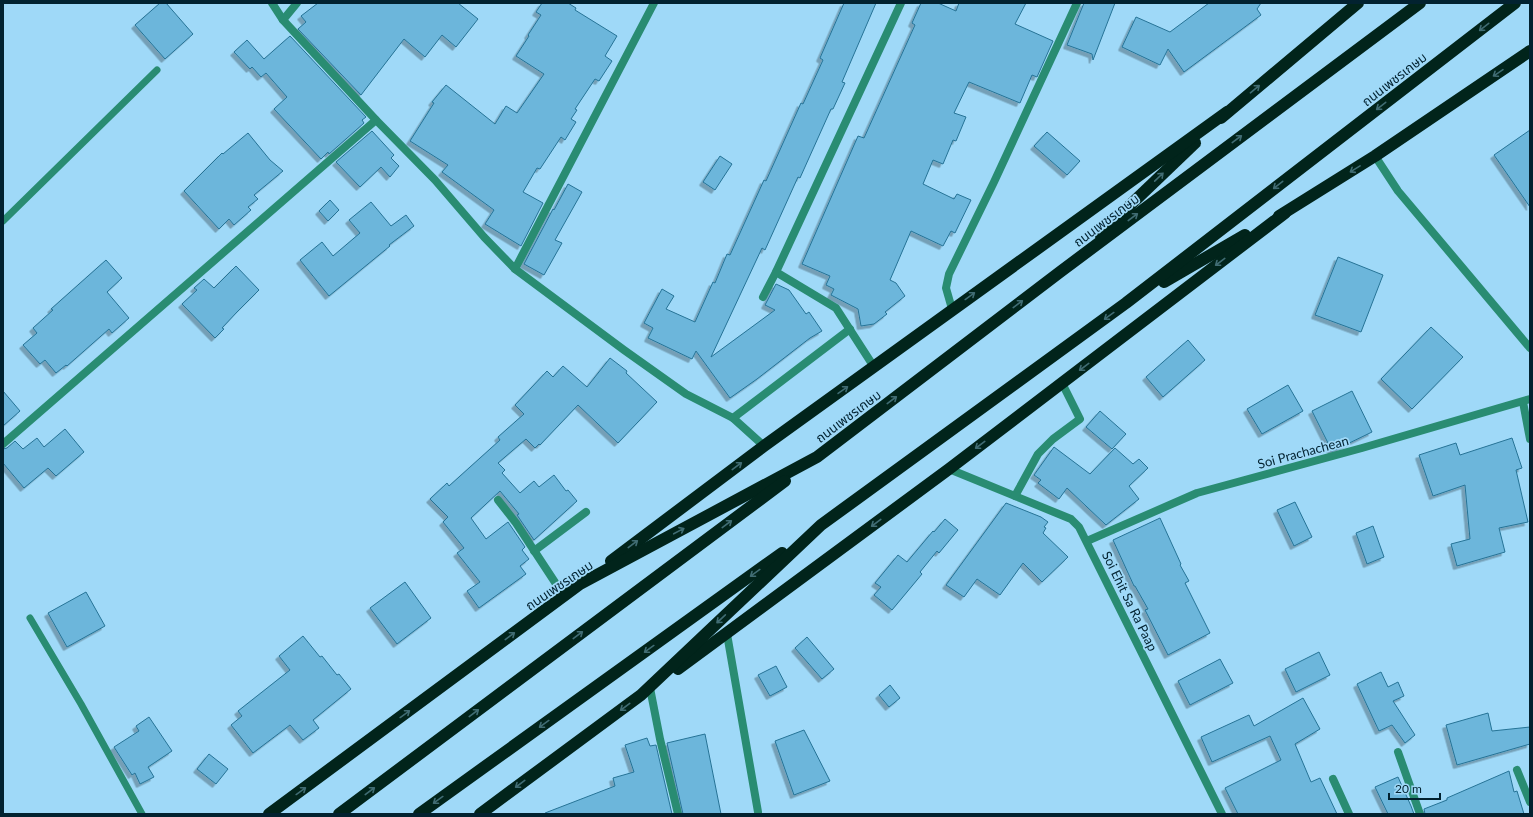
<svg xmlns="http://www.w3.org/2000/svg" width="1533" height="817" font-family="Lato,'Noto Sans Thai',sans-serif">
<defs>
<filter id="shadow"><feDropShadow dx="-3.5" dy="3.5" stdDeviation="0" flood-color="#0004"/></filter>
</defs>
<rect width="100%" height="100%" fill="#9fd9f8"/>
<g fill="#6cb6db" stroke="#267396" filter="url(#shadow)">
<polygon points="160,3 166,3 193,34 165,59 135,25"/>
<polygon points="318,3 458,3 478,19 456,47 442,35 425,57 404,39 361,95 298,29 306,22 301,16"/>
<polygon points="542,3 568,3 576,8 575,10 617,36 605,56 612,61 599,81 595,79 575,109 577,110 571,119 576,122 565,140 561,137 540,169 537,168 523,192 543,203 521,246 485,224 494,210 442,172 448,165 410,141 434,103 432,102 446,85 495,124 506,106 517,113 544,74 516,56 529,36 528,35 541,15 536,12"/>
<polygon points="844,3 876,3 842,82 845,83 833,109 831,109 800,178 798,177 765,250 762,248 711,357 775,310 765,305 776,284 789,290 806,314 809,312 822,331 810,338 757,379 730,398 696,351 692,359 648,338 653,328 644,323 662,289 674,296 666,309 695,322 713,282 715,283 727,254 730,255 764,180 766,181 801,103 803,104 823,60 820,58"/>
<polygon points="921,3 938,3 956,11 959,3 1026,3 1015,24 1053,41 1037,77 1032,75 1020,103 969,82 954,113 966,117 956,141 953,140 943,164 933,160 923,184 954,199 957,194 971,200 955,233 951,231 943,246 911,231 890,280 896,283 905,296 885,312 887,314 874,324 861,326 858,309 831,295 834,289 826,285 830,276 802,264 858,136 864,138 915,25 912,23"/>
<polygon points="1084,3 1115,3 1093,60 1092,54 1067,45"/>
<polygon points="1209,3 1261,3 1257,9 1261,15 1184,72 1168,49 1160,65 1122,47 1136,17 1170,32"/>
<polygon points="290,36 366,117 362,120 364,123 329,154 328,152 321,159 274,109 287,97 266,73 261,77 252,67 250,69 234,52 247,40 264,59"/>
<polygon points="1530,130 1530,207 1494,155"/>
<polygon points="372,131 394,155 391,158 399,166 390,177 381,167 360,187 336,162"/>
<polygon points="1047,132 1080,161 1067,175 1034,146"/>
<polygon points="248,133 270,160 283,171 254,195 258,199 248,207 251,210 234,225 229,219 219,229 184,191 222,153 223,154"/>
<polygon points="720,156 732,164 715,190 703,182"/>
<polygon points="568,184 582,192 555,240 562,243 544,275 524,264 553,209 554,210"/>
<polygon points="330,200 339,210 328,221 319,211"/>
<polygon points="371,202 391,226 406,215 414,226 389,245 390,246 329,296 300,260 322,242 333,256 360,233 349,220"/>
<polygon points="1338,257 1383,275 1361,332 1315,315"/>
<polygon points="106,260 122,278 107,292 129,318 112,333 109,329 67,366 66,365 56,373 45,360 40,364 23,345 37,333 33,328 53,310 51,309"/>
<polygon points="236,266 259,290 237,312 222,328 224,329 215,338 182,304 197,290 194,288 204,279 214,288"/>
<polygon points="1431,327 1463,357 1412,409 1381,379"/>
<polygon points="1188,340 1205,360 1163,397 1146,377"/>
<polygon points="610,358 627,371 626,373 657,402 618,443 578,405 540,445 539,444 535,448 526,439 498,463 505,470 502,473 520,493 534,481 539,487 554,475 566,491 568,490 577,501 534,540 517,515 519,514 500,491 471,518 486,539 508,522 525,547 522,550 529,559 520,566 526,574 479,608 467,591 480,582 457,553 464,548 443,522 448,517 430,499 447,483 449,486 500,440 498,437 524,414 515,405 547,371 553,377 563,366 587,387"/>
<polygon points="1288,385 1303,411 1262,434 1247,409"/>
<polygon points="3,391 20,411 3,426"/>
<polygon points="1352,391 1372,432 1339,448 1332,451 1312,411"/>
<polygon points="1100,411 1126,434 1112,449 1086,427"/>
<polygon points="65,429 84,452 56,476 48,468 24,488 3,463 3,449 7,448 15,441 23,449 37,438 44,447"/>
<polygon points="1512,438 1522,468 1516,470 1528,522 1499,528 1505,552 1457,566 1451,544 1470,539 1465,485 1433,496 1419,455 1456,443 1460,455"/>
<polygon points="1054,447 1090,474 1115,448 1133,464 1139,459 1148,468 1129,486 1139,499 1106,525 1067,488 1059,499 1038,483 1041,480 1034,475"/>
<polygon points="1295,502 1312,537 1294,546 1277,510"/>
<polygon points="1006,503 1041,517 1048,522 1044,527 1046,528 1043,533 1068,557 1042,582 1023,563 1000,595 977,579 964,597 946,585"/>
<polygon points="1160,518 1181,564 1180,565 1189,581 1185,583 1210,633 1168,655 1145,610 1148,609 1135,586 1134,586 1113,540"/>
<polygon points="945,519 958,530 939,553 937,551 920,572 922,574 892,610 874,595 881,587 875,583 898,555 907,562 933,531 934,532"/>
<polygon points="1373,526 1384,557 1367,564 1356,533"/>
<polygon points="405,582 431,618 397,644 370,608"/>
<polygon points="86,592 105,626 67,647 48,613"/>
<polygon points="303,636 320,657 322,656 337,675 339,674 351,689 313,720 319,728 303,740 290,725 253,753 231,725 242,716 238,711 290,670 279,656"/>
<polygon points="807,637 834,669 822,679 795,648"/>
<polygon points="1319,652 1330,675 1296,692 1285,669"/>
<polygon points="1220,659 1233,683 1190,705 1178,681"/>
<polygon points="776,666 787,687 770,696 758,675"/>
<polygon points="1381,672 1388,687 1398,682 1404,696 1393,701 1415,735 1405,743 1392,725 1379,731 1357,684"/>
<polygon points="890,685 900,698 889,707 879,695"/>
<polygon points="1303,698 1320,729 1295,744 1311,782 1320,778 1337,814 1238,814 1225,788 1281,760 1270,736 1212,762 1201,737 1249,715 1254,726"/>
<polygon points="1488,713 1492,731 1530,727 1530,744 1457,765 1446,725"/>
<polygon points="149,717 172,751 148,767 154,777 140,784 135,773 132,775 114,747 139,731 136,726"/>
<polygon points="804,730 830,781 794,795 775,741"/>
<polygon points="705,734 721,814 683,814 667,743"/>
<polygon points="647,738 650,746 656,745 672,814 545,814 545,813 615,786 613,778 634,772 625,745"/>
<polygon points="209,754 228,769 216,784 197,769"/>
<polygon points="1509,771 1514,792 1517,791 1524,814 1425,814 1424,809 1447,800 1447,798"/>
<polygon points="1398,777 1411,806 1414,814 1388,814 1375,787"/>
</g>
<g fill="none" stroke-linecap="round" stroke-linejoin="round">
<g stroke="#298c72" stroke-width="7">
<polyline points="3,221 157,70"/>
<polyline points="30,618 81,704 142,814"/>
</g>
<g stroke="#298c72" stroke-width="8">
<polyline points="272,3 283,20 376,120 435,180 484,237 515,269 624,350 686,394 733,418 764,446"/>
<polyline points="283,20 297,3"/>
<polyline points="1375,156 1398,191 1530,348"/>
<polyline points="515,269 654,3"/>
<polyline points="776,272 836,308 874,367"/>
<polyline points="763,297 776,272 901,3"/>
<polyline points="952,309 946,288 949,274 994,182 1077,3"/>
<polyline points="1523,402 1530,439"/>
<polyline points="733,418 850,329"/>
<polyline points="3,444 376,120"/>
<polyline points="949,469 1071,519 1079,527 1222,814"/>
<polyline points="1015,496 1038,454 1053,439 1080,419 1062,383"/>
<polyline points="498,500 516,523 564,596"/>
<polyline points="1087,541 1197,493 1362,448 1530,399"/>
<polyline points="534,551 586,512"/>
<polyline points="727,634 758,812"/>
<polyline points="650,688 660,739 678,814"/>
<polyline points="1398,752 1420,814"/>
<polyline points="1517,770 1530,802"/>
<polyline points="1333,779 1349,814"/>
</g>
<g stroke="#01241b" stroke-width="12">
<polyline points="1221,118 1358,3"/>
<polyline points="1279,216 1375,156 1530,51"/>
<polyline points="1100,234 1195,143"/>
<polyline points="1164,282 1245,235"/>
<polyline points="611,561 764,446 1227,112"/>
<polyline points="678,669 949,469 1285,213"/>
<polyline points="269,814 580,584 817,457 1060,272 1420,3"/>
<polyline points="339,814 785,481"/>
<polyline points="419,814 782,553"/>
<polyline points="480,814 641,695 821,525 1126,303 1515,3"/>
</g>
</g>
<defs><path id="oneway-shaft" d="M-6 0H5M1.5-3L5.5 0L1.5 3" fill="none" stroke-width="1.6" stroke-linecap="round" stroke-linejoin="round"/></defs>
<g stroke="#406c73">
<use href="#oneway-shaft" transform="translate(1484 27) rotate(142)"/>
<use href="#oneway-shaft" transform="translate(1498 73) rotate(146)"/>
<use href="#oneway-shaft" transform="translate(1255 89) rotate(-40)"/>
<use href="#oneway-shaft" transform="translate(1381 106) rotate(142)"/>
<use href="#oneway-shaft" transform="translate(1237 139) rotate(-37)"/>
<use href="#oneway-shaft" transform="translate(1355 169) rotate(148)"/>
<use href="#oneway-shaft" transform="translate(1159 177) rotate(-44)"/>
<use href="#oneway-shaft" transform="translate(1278 185) rotate(142)"/>
<use href="#oneway-shaft" transform="translate(1133 217) rotate(-37)"/>
<use href="#oneway-shaft" transform="translate(1220 262) rotate(143)"/>
<use href="#oneway-shaft" transform="translate(970 296) rotate(-36)"/>
<use href="#oneway-shaft" transform="translate(1018 304) rotate(-37)"/>
<use href="#oneway-shaft" transform="translate(1109 316) rotate(144)"/>
<use href="#oneway-shaft" transform="translate(1084 367) rotate(143)"/>
<use href="#oneway-shaft" transform="translate(843 390) rotate(-35)"/>
<use href="#oneway-shaft" transform="translate(892 400) rotate(-37)"/>
<use href="#oneway-shaft" transform="translate(980 445) rotate(143)"/>
<use href="#oneway-shaft" transform="translate(737 466) rotate(-37)"/>
<use href="#oneway-shaft" transform="translate(876 523) rotate(143)"/>
<use href="#oneway-shaft" transform="translate(727 524) rotate(-37)"/>
<use href="#oneway-shaft" transform="translate(679 531) rotate(-28)"/>
<use href="#oneway-shaft" transform="translate(633 544) rotate(-37)"/>
<use href="#oneway-shaft" transform="translate(755 573) rotate(144)"/>
<use href="#oneway-shaft" transform="translate(721 619) rotate(137)"/>
<use href="#oneway-shaft" transform="translate(578 635) rotate(-37)"/>
<use href="#oneway-shaft" transform="translate(510 636) rotate(-37)"/>
<use href="#oneway-shaft" transform="translate(649 649) rotate(144)"/>
<use href="#oneway-shaft" transform="translate(625 707) rotate(143)"/>
<use href="#oneway-shaft" transform="translate(474 713) rotate(-37)"/>
<use href="#oneway-shaft" transform="translate(405 714) rotate(-36)"/>
<use href="#oneway-shaft" transform="translate(544 724) rotate(144)"/>
<use href="#oneway-shaft" transform="translate(520 784) rotate(143)"/>
<use href="#oneway-shaft" transform="translate(301 791) rotate(-36)"/>
<use href="#oneway-shaft" transform="translate(370 791) rotate(-37)"/>
<use href="#oneway-shaft" transform="translate(438 800) rotate(144)"/>
</g>
<g text-anchor="middle" dominant-baseline="central" stroke-width="3.5" stroke-linejoin="round" paint-order="stroke">
<g font-size="13" fill="#022230" stroke="#9fd9f8">
<text transform="translate(1394 79) rotate(-38)">ถนนเพชรเกษม</text>
<text transform="translate(1106 220) rotate(-37)">ถนนเพชรเกษม</text>
<text transform="translate(848 416) rotate(-37)">ถนนเพชรเกษม</text>
<text transform="translate(1303 452) rotate(-15)">Soi Prachachean</text>
<text transform="translate(559 585) rotate(-34)">ถนนเพชรเกษม</text>
<text transform="translate(1130 601) rotate(64)">Soi Ehit Sa Ra Paap</text>
</g>
</g>
<rect width="1533" height="817" fill="none" stroke="#022230" stroke-width="8"/>
<path d="M1389 793v6h51v-6" fill="none" stroke="#022230" stroke-width="2"/>
<text x="1395" y="793" font-size="12" fill="#022230" stroke="#9fd9f8" stroke-width="3" paint-order="stroke">20 m</text>
</svg>
